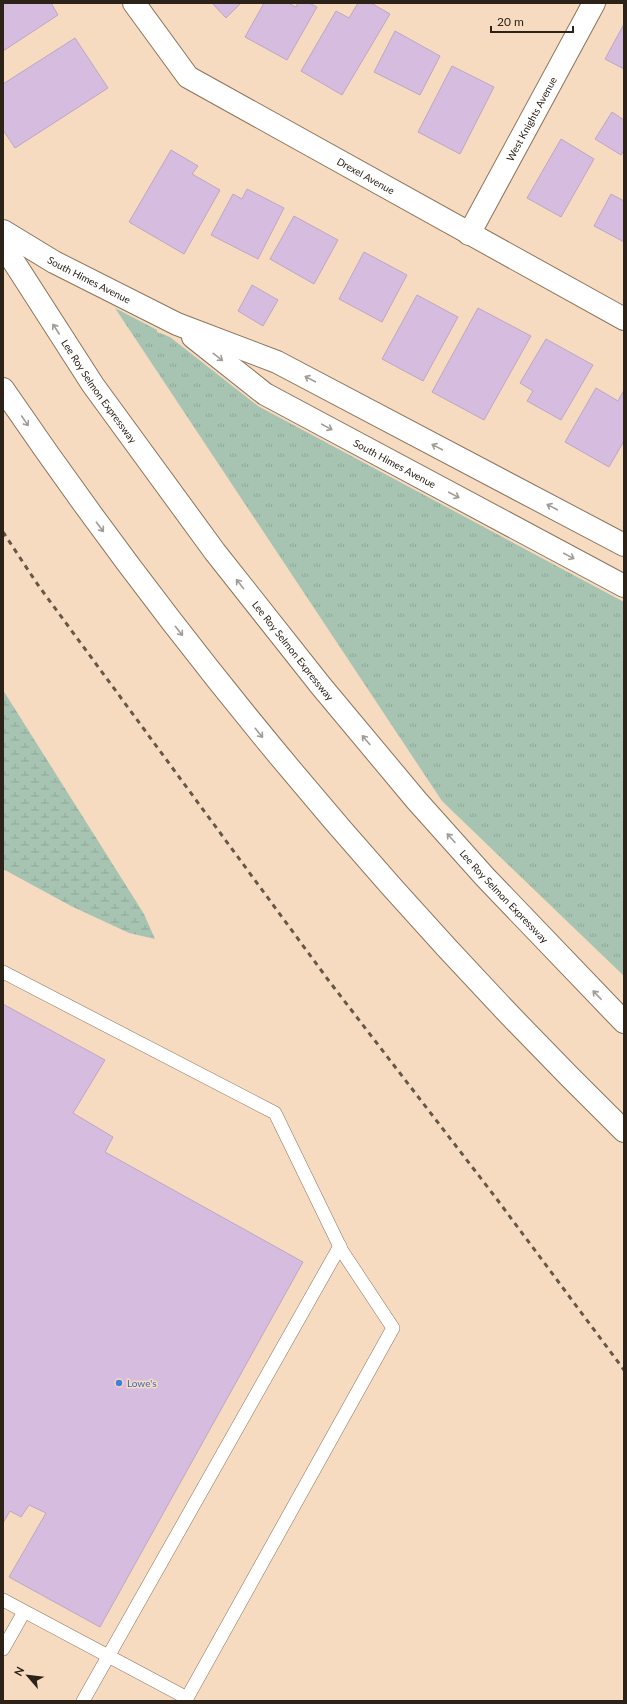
<svg xmlns="http://www.w3.org/2000/svg" width="627" height="1704" font-family="Lato,sans-serif">
<defs>
<pattern id="wetland-marsh" width="20" height="14" patternUnits="userSpaceOnUse"><rect width="20" height="14" fill="#a6c4b1"/><path d="M1 5h8M5 5V1M11 12h8M15 12V8" fill="none" stroke="#8fa898"/></pattern>
<pattern id="park-tufts" width="24" height="20" patternUnits="userSpaceOnUse"><rect width="24" height="20" fill="#a6c4b1"/><path d="M3 7l-1-3M5 7V3M7 7l1-3M15 17l-1-3M17 17v-4M19 17l1-3" fill="none" stroke="#8fa898"/></pattern>
</defs>
<rect width="100%" height="100%" fill="#f6dbc0"/>
<polygon fill="url(#wetland-marsh)" points="3,690 144,914 155,939 129,933 71,906 3,869"/>
<polygon fill="url(#park-tufts)" points="115,308 157,330 157,332 170,337 258,406 624,602 624,976 442,801"/>
<g fill="#d6bcdf" stroke="#bca7c4">
<polygon points="3,3 51,3 58,15 3,51"/>
<polygon points="212,3 241,3 226,18"/>
<polygon points="264,3 288,3 296,7 298,3 309,3 317,7 287,60 245,37"/>
<polygon points="358,3 371,3 390,14 342,95 301,71 336,11 349,18"/>
<polygon points="624,24 624,69 605,59"/>
<polygon points="395,31 440,56 420,95 374,72"/>
<polygon points="75,38 108,88 15,148 3,130 3,84"/>
<polygon points="452,66 494,87 460,154 418,132"/>
<polygon points="612,112 624,120 624,150 621,155 595,139"/>
<polygon points="561,139 594,159 561,217 527,198"/>
<polygon points="171,150 198,166 192,174 220,190 184,254 129,222"/>
<polygon points="247,189 284,208 258,259 211,235 233,194 242,199"/>
<polygon points="611,194 624,201 624,242 594,226"/>
<polygon points="294,216 338,240 314,284 270,259"/>
<polygon points="364,252 407,275 382,322 339,299"/>
<polygon points="252,285 278,300 263,326 238,311"/>
<polygon points="417,295 458,317 423,381 382,359"/>
<polygon points="478,308 531,336 484,420 432,392"/>
<polygon points="546,339 593,365 561,420 527,401 533,391 520,383"/>
<polygon points="596,388 618,401 624,390 624,441 609,467 565,442"/>
<polygon points="3,1004 105,1060 73,1113 113,1137 105,1152 303,1262 100,1627 9,1577 46,1513 29,1505 21,1517 10,1511 3,1523"/>
</g>
<g fill="none" stroke-linecap="round" stroke-linejoin="round">
<g stroke="#8c745c" stroke-width="14">
<g id="service">
<polyline points="3,972 275,1113 342,1251 393,1328 187,1698 3,1600"/>
<polyline points="3,1649 24,1612"/>
<polyline points="83,1701 340,1246"/>
</g>
</g>
<g stroke="#8c745c" stroke-width="24">
<g id="minor">
<path id="s1" d="M 134,3 L 188,77 L 624,319"/>
<path id="s2" d="M 469,234 L 594,3"/>
</g>
</g>
<g stroke="#8c745c" stroke-width="24">
<g id="tertiary">
<path id="s3" d="M 3,231 L 54,262 L 177,324 L 277,362 L 624,545"/>
<path id="s4" d="M 193,337 L 265,394 L 624,586"/>
</g>
</g>
<g stroke="#8c745c" stroke-width="24">
<g id="motorway">
<path id="s5" d="M 3,245 L 93,385 L 215,552 L 321,686 L 417,801 L 485,877 L 624,1022"/>
<path d="M 3,389 C 186,657 392,903 624,1131"/>
</g>
</g>
<use href="#service" stroke="#fff" stroke-width="13"/>
<use href="#minor" stroke="#fff" stroke-width="22"/>
<use href="#tertiary" stroke="#fff" stroke-width="22"/>
<use href="#motorway" stroke="#fff" stroke-width="22"/>
<polyline stroke="#665749" stroke-width="3" stroke-dasharray="5 5" stroke-linecap="butt" points="3,532 38,585 329,981 496,1198 624,1370"/>
</g>
<defs><path id="oneway-shaft" d="M-6 0H5M1.5-3L5.5 0L1.5 3" fill="none" stroke-width="1.6" stroke-linecap="round" stroke-linejoin="round"/></defs>
<g stroke="#a09c97">
<use href="#oneway-shaft" transform="translate(56 329) rotate(-123)"/>
<use href="#oneway-shaft" transform="translate(218 357) rotate(38)"/>
<use href="#oneway-shaft" transform="translate(310 379) rotate(-152)"/>
<use href="#oneway-shaft" transform="translate(25 421) rotate(56)"/>
<use href="#oneway-shaft" transform="translate(327 427) rotate(28)"/>
<use href="#oneway-shaft" transform="translate(437 447) rotate(-152)"/>
<use href="#oneway-shaft" transform="translate(454 495) rotate(28)"/>
<use href="#oneway-shaft" transform="translate(552 507) rotate(-152)"/>
<use href="#oneway-shaft" transform="translate(100 527) rotate(53)"/>
<use href="#oneway-shaft" transform="translate(569 556) rotate(28)"/>
<use href="#oneway-shaft" transform="translate(240 584) rotate(-128)"/>
<use href="#oneway-shaft" transform="translate(179 631) rotate(52)"/>
<use href="#oneway-shaft" transform="translate(259 733) rotate(51)"/>
<use href="#oneway-shaft" transform="translate(366 740) rotate(-130)"/>
<use href="#oneway-shaft" transform="translate(451 838) rotate(-132)"/>
<use href="#oneway-shaft" transform="translate(597 995) rotate(-134)"/>
</g>
<circle fill="#3f7fe0" stroke="#f6dbc0" stroke-width="1.5" cx="119" cy="1383" r="4"/>
<g text-anchor="middle" dominant-baseline="central" stroke-width="3" stroke-linejoin="round" paint-order="stroke">
<g font-size="10" fill="#2c2218" stroke="#f6dbc0">
<text stroke="none"><textPath href="#s2" startOffset="131">West Knights Avenue</textPath></text>
<text stroke="none"><textPath href="#s1" startOffset="295">Drexel Avenue</textPath></text>
<text stroke="none"><textPath href="#s3" startOffset="99">South Himes Avenue</textPath></text>
<text stroke="none"><textPath href="#s5" startOffset="175">Lee Roy Selmon Expressway</textPath></text>
<text stroke="none"><textPath href="#s4" startOffset="239">South Himes Avenue</textPath></text>
<text stroke="none"><textPath href="#s5" startOffset="499">Lee Roy Selmon Expressway</textPath></text>
<text stroke="none"><textPath href="#s5" startOffset="823">Lee Roy Selmon Expressway</textPath></text>
</g>
<g font-size="10" fill="#366cbe" stroke="#f6dbc0" text-anchor="start">
<text x="127" y="1383">Lowe's</text>
</g>
</g>
<rect width="627" height="1704" fill="none" stroke="#2c2218" stroke-width="8"/>
<g transform="translate(28 1676) rotate(298)" stroke="#f6dbc0" stroke-width="3" paint-order="stroke">
<path d="M0-3L7 15L0 10L-7 15Z" fill="#2c2218"/>
<text y="-6" font-size="11" font-weight="bold" text-anchor="middle" fill="#2c2218">N</text>
</g>
<path d="M491 26v6h82v-6" fill="none" stroke="#2c2218" stroke-width="2"/>
<text x="497" y="26" font-size="12" fill="#2c2218" stroke="#f6dbc0" stroke-width="3" paint-order="stroke">20 m</text>
</svg>
